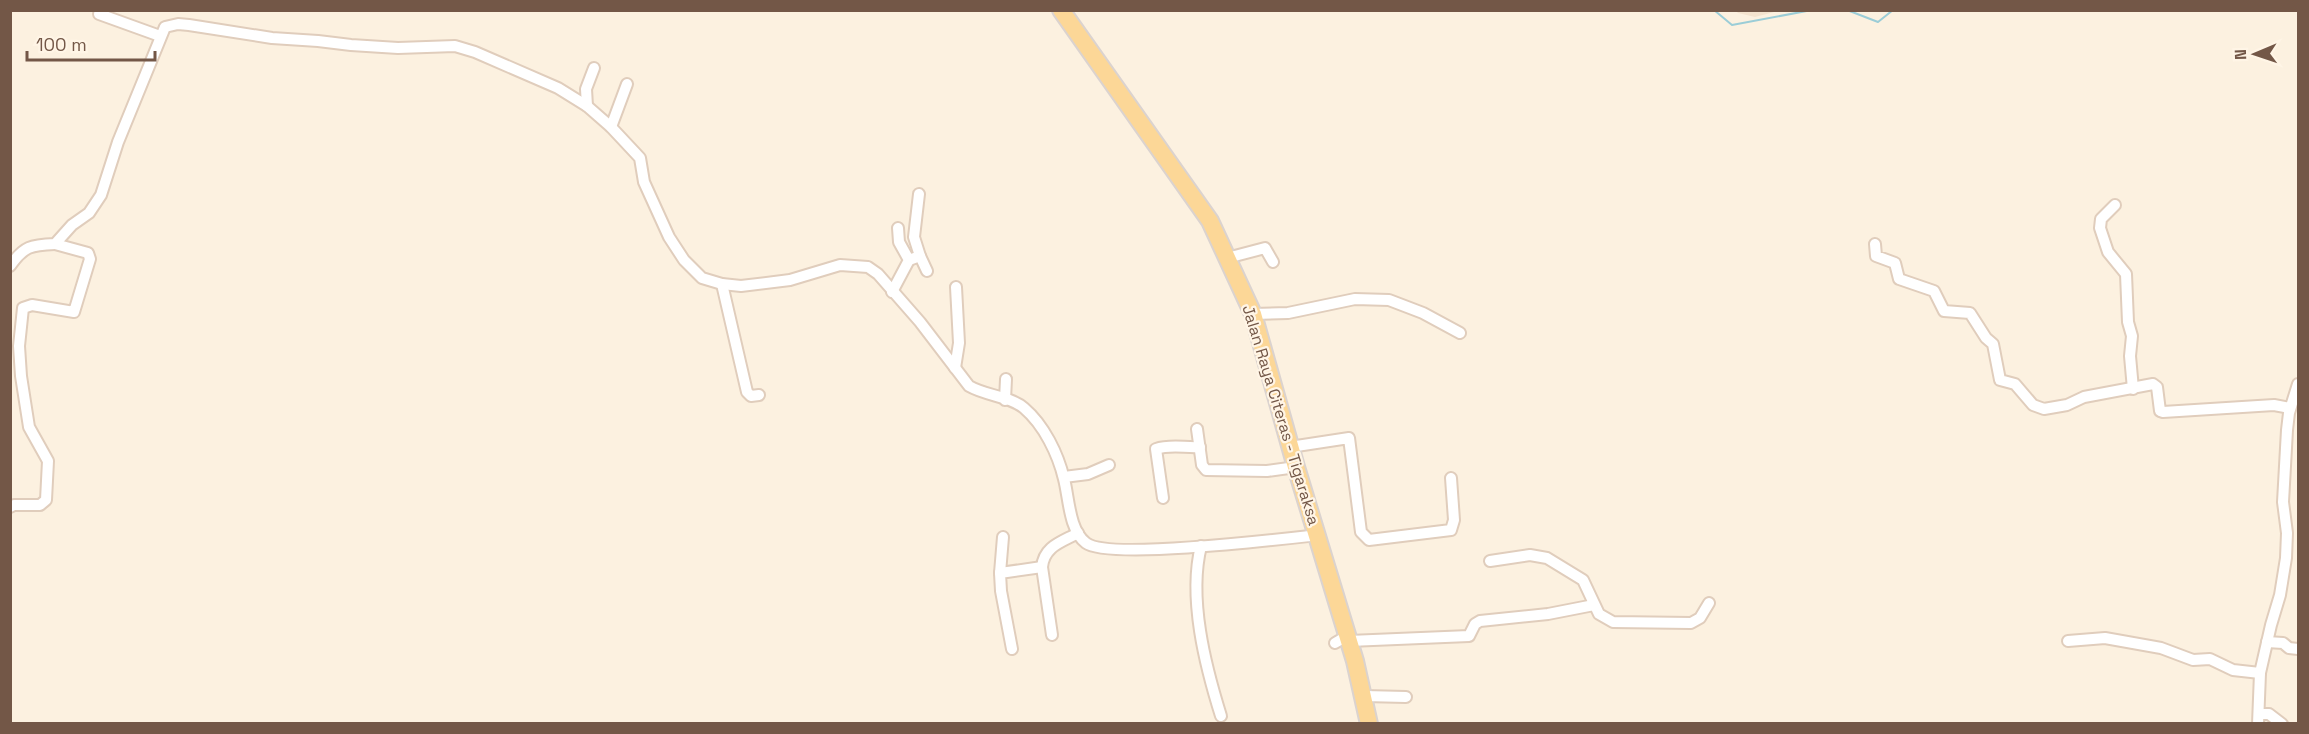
<svg xmlns="http://www.w3.org/2000/svg" width="2309" height="734" font-family="'Space Grotesk',sans-serif">
<rect width="100%" height="100%" fill="#fcf1e0"/>
<polygon fill="#f4e3ce" points="1736,11 1778,11 1755,17 1738,13"/>
<g fill="none" stroke-linecap="round" stroke-linejoin="round">
<g stroke="#9bcdd7" stroke-width="2">
<polyline points="1714,10 1732,25 1812,10"/>
<polyline points="1847,10 1878,22 1893,10"/>
</g>
<g stroke="#e0cdbc" stroke-width="14">
<g id="minor">
<polyline points="99,14 160,36"/>
<polyline points="587,106 586,89 594,68"/>
<polyline points="611,127 627,84"/>
<polyline points="2115,205 2101,219 2100,228 2108,252 2126,274 2128,322 2132,336 2130,356 2133,389"/>
<polyline points="1875,244 1876,256 1895,263 1899,279 1934,291 1944,311 1970,313 1986,338 1993,344 2000,380 2015,384 2033,405 2044,409 2067,405 2084,397 2153,384 2157,387 2160,411 2163,412 2274,405 2290,408"/>
<polyline points="920,256 927,271"/>
<polyline points="1227,258 1265,248 1273,262"/>
<polyline points="909,260 920,256 914,237 919,194"/>
<path d="M 10,266 C 24,246 31,245 55,244 L 72,225 L 89,213 L 101,195 L 118,142 L 165,27 L 178,24 L 189,25 L 272,38 L 318,41 L 351,45 L 398,48 L 455,46 L 475,52 L 558,88 L 587,106 L 611,127 L 640,158 L 644,182 L 669,237 L 684,260 L 702,278 L 722,284 L 741,286 L 790,280 L 840,265 L 868,267 L 878,274 L 920,322 L 969,386 C 986,396 1010,396 1024,408 C 1044,425 1058,454 1064,479 C 1069,498 1069,530 1086,543 C 1108,560 1282,539 1318,535"/>
<polyline points="722,284 747,392 751,396 759,395"/>
<polyline points="892,292 909,260 899,242 898,228"/>
<polyline points="1253,314 1288,313 1355,299 1389,300 1423,313 1460,333"/>
<polyline points="955,368 959,343 956,287"/>
<polyline points="1005,400 1006,379"/>
<polyline points="1197,429 1202,465 1206,470 1267,471 1296,467"/>
<polyline points="1290,447 1349,438 1361,532 1369,540 1451,530 1454,520 1451,478"/>
<polyline points="1064,477 1088,474 1109,465"/>
<path d="M 1163,498 L 1156,449 C 1170,444 1185,448 1200,447"/>
<polyline points="10,507 14,505 40,505 46,500 48,461 29,427 21,376 19,346 23,308 32,305 74,312 90,259 88,253 55,244"/>
<path d="M 1201,546 C 1188,598 1205,665 1221,716"/>
<polyline points="1490,561 1530,555 1547,558 1583,580 1599,614 1613,622 1691,623 1700,618 1709,603"/>
<polyline points="1000,573 1003,537"/>
<path d="M 1052,635 L 1042,567 C 1044,546 1062,542 1078,533"/>
<polyline points="1349,641 1469,636 1475,624 1480,621 1548,614 1594,605"/>
<polyline points="2068,641 2105,638 2161,648 2193,660 2210,659 2233,670 2260,673"/>
<polyline points="2267,642 2283,643 2289,648 2298,649"/>
<polyline points="1335,643 1347,636"/>
<polyline points="1012,649 1001,591 1000,573 1042,567"/>
<polyline points="1364,696 1406,697"/>
<polyline points="2259,714 2269,714 2282,724"/>
<polyline points="2258,724 2260,673 2271,625 2280,595 2286,558 2287,533 2283,502 2287,430 2289,413 2298,384"/>
</g>
</g>
<g stroke="#dbd3cf" stroke-width="20">
<polyline id="primary" points="1061,10 1210,221 1253,314 1296,467 1355,661 1369,724"/>
</g>
<use href="#minor" stroke="#fff" stroke-width="10"/>
<use href="#primary" stroke="#fcd797" stroke-width="16"/>
</g>
<g text-anchor="middle" dominant-baseline="central" stroke-width="4.5" stroke-linejoin="round" paint-order="stroke">
<g font-size="16" fill="#735747" stroke="#fff5e6">
<text transform="translate(1281 415) rotate(73)">Jalan Raya Citeras - Tigaraksa</text>
</g>
</g>
<rect width="2309" height="734" fill="none" stroke="#735747" stroke-width="24"/>
<g transform="translate(2255 54) rotate(268)" stroke="#fff5e6" stroke-width="4.5" paint-order="stroke">
<path d="M0-4.5L10 22L0 15L-10 22Z" fill="#735747"/>
<text y="-9" font-size="16" font-weight="bold" text-anchor="middle" fill="#735747">N</text>
</g>
<path d="M27 51v9h128v-9" fill="none" stroke="#735747" stroke-width="3"/>
<text x="36" y="51" font-size="18" fill="#735747" stroke="#fff5e6" stroke-width="4.5" paint-order="stroke">100 m</text>
</svg>
